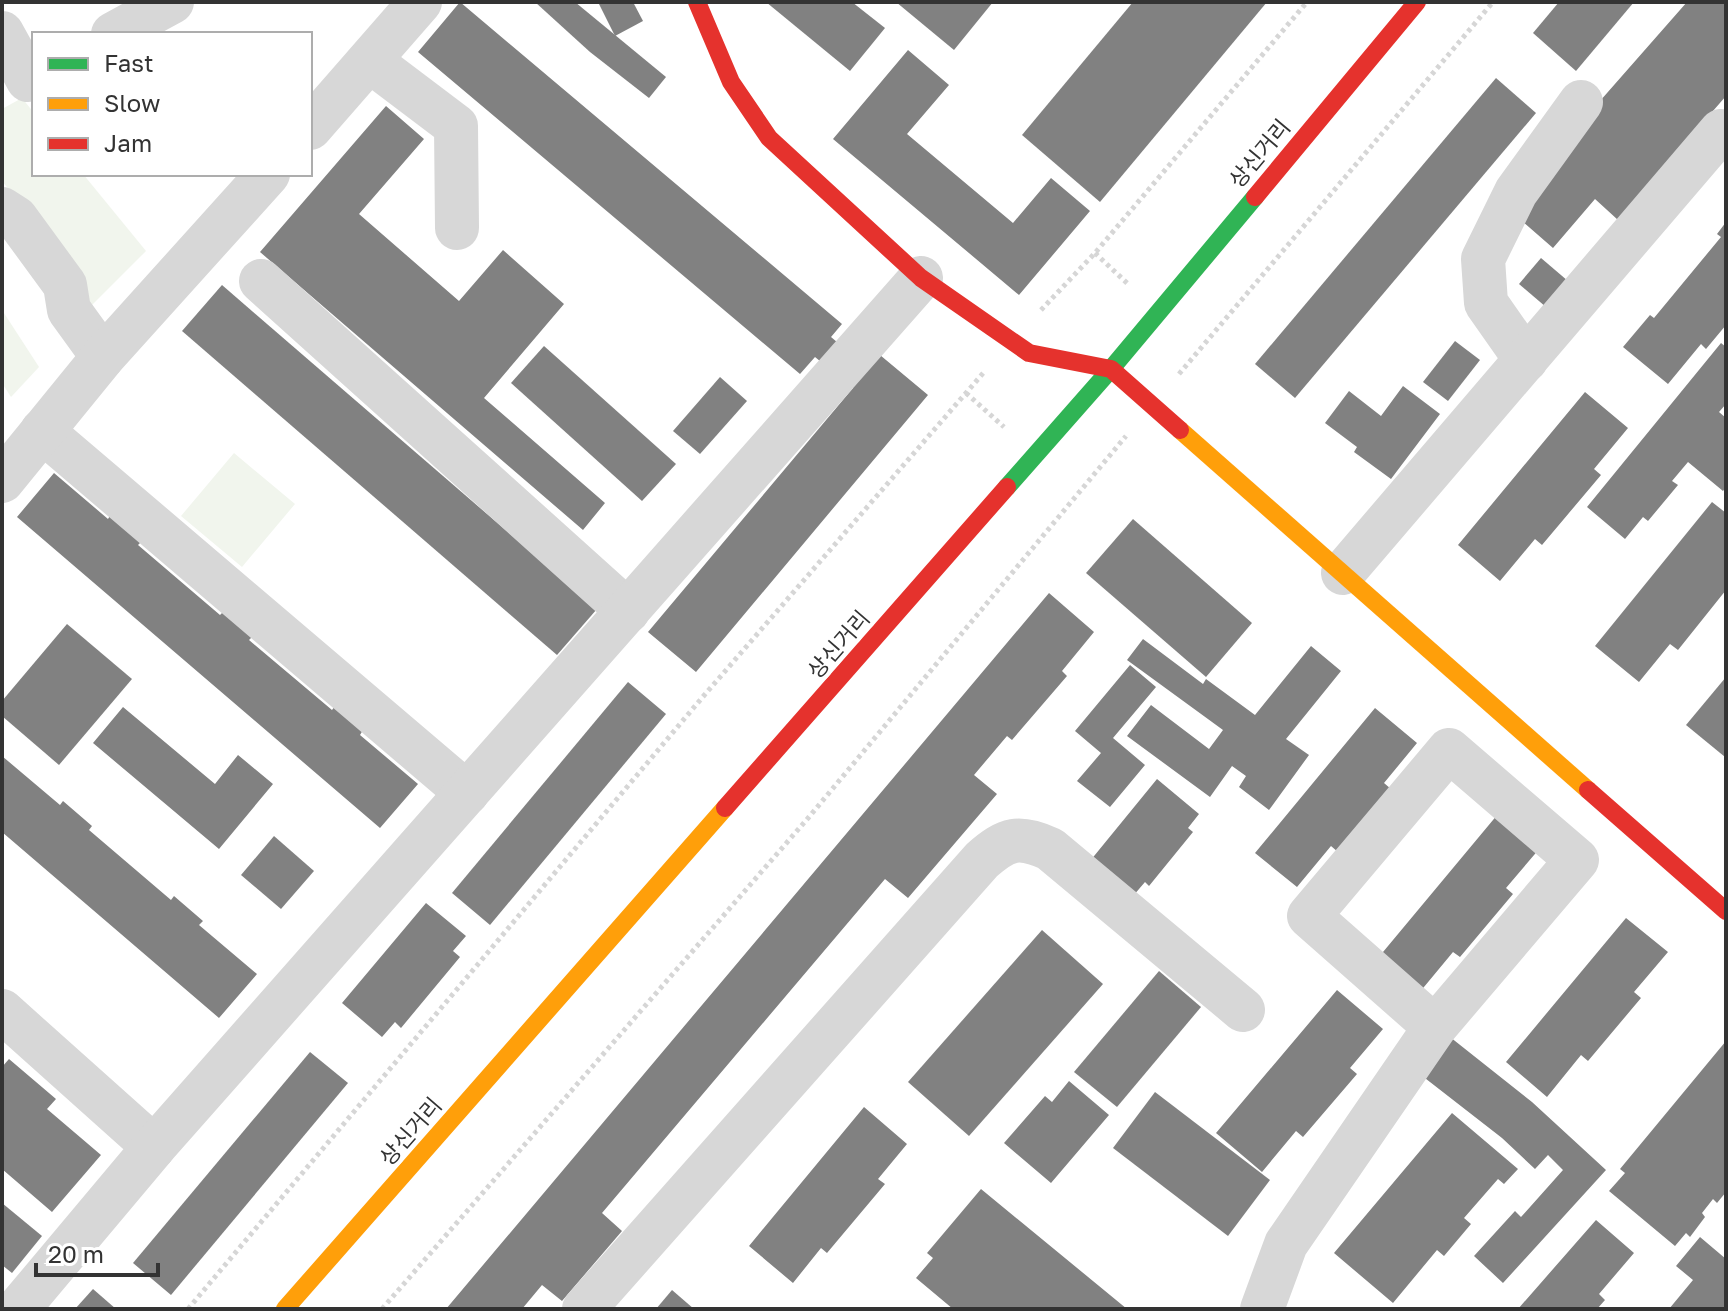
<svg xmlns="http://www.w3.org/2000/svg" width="1728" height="1311" font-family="'Golos Text','Noto Sans KR',sans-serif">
<rect width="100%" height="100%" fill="#fff"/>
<g fill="#f1f5ed">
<polygon points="22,98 34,113 34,174 83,174 146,251 86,311 81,277 2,181 2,109"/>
<polygon points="2,310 39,367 11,397 2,383"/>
<polygon points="234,453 295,504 242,567 181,516"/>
</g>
<g fill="#818181">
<polygon points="460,2 842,324 831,337 869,369 880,355 928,395 696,672 648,632 853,388 815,357 800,374 418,52"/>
<polygon points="535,2 575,2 666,77 649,98 590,52"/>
<polygon points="598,2 633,2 643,21 615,36"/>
<polygon points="766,2 852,2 885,28 850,71"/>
<polygon points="896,2 993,2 954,50"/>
<polygon points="1133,2 1267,2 1100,202 1022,135"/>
<polygon points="1559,2 1634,2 1576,71 1533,33"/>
<polygon points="1687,2 1726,2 1726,96 1618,220 1595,199 1553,248 1513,213 1549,159"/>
<polygon points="908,50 949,85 907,134 1013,223 1051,178 1090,211 1019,295 833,139"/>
<polygon points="1496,78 1536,113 1295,398 1255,364"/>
<polygon points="386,106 424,139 359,214 459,301 503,250 564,304 484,398 605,503 583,530 260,252"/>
<polygon points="1726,222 1726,325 1706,349 1701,344 1668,384 1623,347 1650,315 1654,318 1721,237 1717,234"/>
<polygon points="1541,258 1575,287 1553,313 1519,284"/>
<polygon points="222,285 597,609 557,655 182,331"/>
<polygon points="1455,341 1480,360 1448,401 1423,382"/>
<polygon points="1721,343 1726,347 1726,404 1719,412 1726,418 1726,487 1723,491 1688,462 1672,481 1678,485 1648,521 1643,517 1625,539 1587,507"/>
<polygon points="544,346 676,464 642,501 511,383"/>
<polygon points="720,377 747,401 700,454 673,431"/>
<polygon points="1403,386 1440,414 1391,479 1354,452 1357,447 1325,423 1349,391 1381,416"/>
<polygon points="1585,392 1628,428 1594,469 1601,475 1542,545 1535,539 1500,581 1458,545"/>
<polygon points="54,473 108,519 111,514 142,541 138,545 220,615 224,611 253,636 249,640 332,710 335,706 363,730 360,735 418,784 380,828 17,517"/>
<polygon points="1712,502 1726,513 1726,590 1678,650 1670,644 1639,682 1595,646"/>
<polygon points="1133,519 1252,623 1206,677 1086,573"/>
<polygon points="1049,593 1094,632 1062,671 1067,676 1012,740 1007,736 974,775 997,794 908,898 885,879 602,1213 622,1231 562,1301 542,1285 522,1309 446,1309"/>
<polygon points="67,624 132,679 59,765 2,716 2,701"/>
<polygon points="1143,639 1203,684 1206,679 1255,715 1311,646 1341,671 1286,739 1309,755 1269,810 1239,787 1246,776 1232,766 1210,797 1127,736 1151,705 1209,749 1223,730 1127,660"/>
<polygon points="1130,665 1156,687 1113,738 1145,765 1110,807 1077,781 1101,753 1075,731"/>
<polygon points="1726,677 1726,756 1725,757 1686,725"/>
<polygon points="628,682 666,714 490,925 452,893"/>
<polygon points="123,707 215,784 238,755 273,784 219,849 93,743"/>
<polygon points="1375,708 1417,743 1384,783 1391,789 1338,852 1331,846 1297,887 1255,853"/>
<polygon points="2,756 60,805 63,801 92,826 89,830 171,900 174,896 203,921 199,925 257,974 219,1018 2,832"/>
<polygon points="1157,779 1199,814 1188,828 1193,832 1149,886 1145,882 1133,896 1090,861"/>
<polygon points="1498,814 1540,848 1506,888 1513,894 1460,957 1453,952 1419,993 1378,958"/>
<polygon points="274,836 314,871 281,909 241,875"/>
<polygon points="426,903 466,936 453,951 460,957 401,1028 395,1022 382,1037 342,1003"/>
<polygon points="1626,918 1668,952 1634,992 1641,998 1588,1061 1581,1055 1547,1097 1506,1062"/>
<polygon points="1042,930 1103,984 969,1136 908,1082"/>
<polygon points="1159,971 1201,1007 1117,1107 1074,1072"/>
<polygon points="1337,990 1383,1029 1350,1068 1357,1074 1303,1137 1296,1131 1262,1172 1216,1133"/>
<polygon points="1450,1037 1532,1102 1606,1170 1503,1283 1474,1256 1515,1211 1521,1217 1563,1170 1548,1155 1535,1169 1502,1138 1421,1075"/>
<polygon points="1726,1041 1726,1192 1717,1203 1713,1199 1702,1213 1705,1217 1690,1237 1686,1233 1675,1246 1609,1191 1625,1173 1620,1169"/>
<polygon points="310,1052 348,1083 171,1295 133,1263"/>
<polygon points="9,1059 56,1099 47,1109 101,1155 52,1212 2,1169 2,1067"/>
<polygon points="1069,1081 1109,1115 1051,1183 1004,1143 1045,1096 1052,1102"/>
<polygon points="1155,1092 1270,1180 1228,1236 1113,1148"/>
<polygon points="864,1107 907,1144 878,1179 885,1184 827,1253 821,1248 793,1283 749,1246"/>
<polygon points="1452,1113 1518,1169 1504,1184 1498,1179 1464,1218 1471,1224 1444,1256 1437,1250 1393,1303 1334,1253"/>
<polygon points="981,1189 1127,1309 953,1309 916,1278 933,1258 927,1253"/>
<polygon points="2,1203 42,1236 12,1273 2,1265"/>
<polygon points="1596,1220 1634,1253 1599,1294 1605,1300 1597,1309 1518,1309"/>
<polygon points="1700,1237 1726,1259 1726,1309 1669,1309 1693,1280 1676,1266"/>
<polygon points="93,1289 116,1309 75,1309"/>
<polygon points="672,1290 694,1309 656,1309"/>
</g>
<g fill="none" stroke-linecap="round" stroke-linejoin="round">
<g stroke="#d6d6d6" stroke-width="5" stroke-dasharray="4 4" stroke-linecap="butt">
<polyline points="1095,253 1129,285"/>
<polyline points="1041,310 1095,253 1307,2"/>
<polyline points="1179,374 1493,2"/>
<polyline points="966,393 1004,427"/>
<polyline points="188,1309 701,699 985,371"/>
<polyline points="382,1309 809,817 1126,436"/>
</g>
<g stroke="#d7d7d7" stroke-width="44">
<polyline points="2,33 28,80"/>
<polyline points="113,34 172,2"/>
<polyline points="370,61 456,126 457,228"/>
<polyline points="310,128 420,2"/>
<polyline points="2,209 16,218 65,285 69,310 103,357"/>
<polyline points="261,281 628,611"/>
<polyline points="1526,360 1486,303 1483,259 1516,192 1581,102"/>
<polyline points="42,431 467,793"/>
<polyline points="2,481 103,357 268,174"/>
<polyline points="1343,573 1721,131"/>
<polyline points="2,1011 154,1147"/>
<polyline points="18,1309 154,1147 921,278"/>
<path d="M 584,1309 L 982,860 C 1007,838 1019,835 1050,849 L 1243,1010"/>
<polyline points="1262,1309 1286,1244 1435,1027 1577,860 1449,750 1309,916 1435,1027"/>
</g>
<polyline stroke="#30b455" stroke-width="18" points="1007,487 1111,369 1255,197"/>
<g stroke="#ff9f0a" stroke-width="18">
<polyline points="1180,430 1588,790"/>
<polyline points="285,1309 725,808"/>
</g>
<g stroke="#e5322d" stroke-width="18">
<polyline points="697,2 731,82 769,138 921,278 1029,353 1111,369 1180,430"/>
<polyline points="1255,197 1417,2"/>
<polyline points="1588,790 1726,911"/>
<polyline points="725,808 1007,487"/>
</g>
</g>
<g text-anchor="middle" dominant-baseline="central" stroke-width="8" stroke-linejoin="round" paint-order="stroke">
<g font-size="22" fill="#333" stroke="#fff">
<text transform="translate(1259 153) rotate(-50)">상신거리</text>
<text transform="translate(838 644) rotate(-49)">상신거리</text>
<text transform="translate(410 1131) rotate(-49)">상신거리</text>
</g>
</g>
<rect width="1728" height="1311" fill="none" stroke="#333333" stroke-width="8"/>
<rect x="32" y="32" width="280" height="144" fill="#ffffff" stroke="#adadad" stroke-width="2"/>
<rect x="48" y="58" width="40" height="12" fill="#30b455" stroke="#adadad" stroke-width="2"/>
<text x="104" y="72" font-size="24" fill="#333333">Fast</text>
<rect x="48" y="98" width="40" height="12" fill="#ff9f0a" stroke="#adadad" stroke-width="2"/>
<text x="104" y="112" font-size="24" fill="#333333">Slow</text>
<rect x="48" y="138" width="40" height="12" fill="#e5322d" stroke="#adadad" stroke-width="2"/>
<text x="104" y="152" font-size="24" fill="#333333">Jam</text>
<path d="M36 1263v12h122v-12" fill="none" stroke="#333333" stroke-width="4"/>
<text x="48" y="1263" font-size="24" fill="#333333" stroke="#ffffff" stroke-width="6" paint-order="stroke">20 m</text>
</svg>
